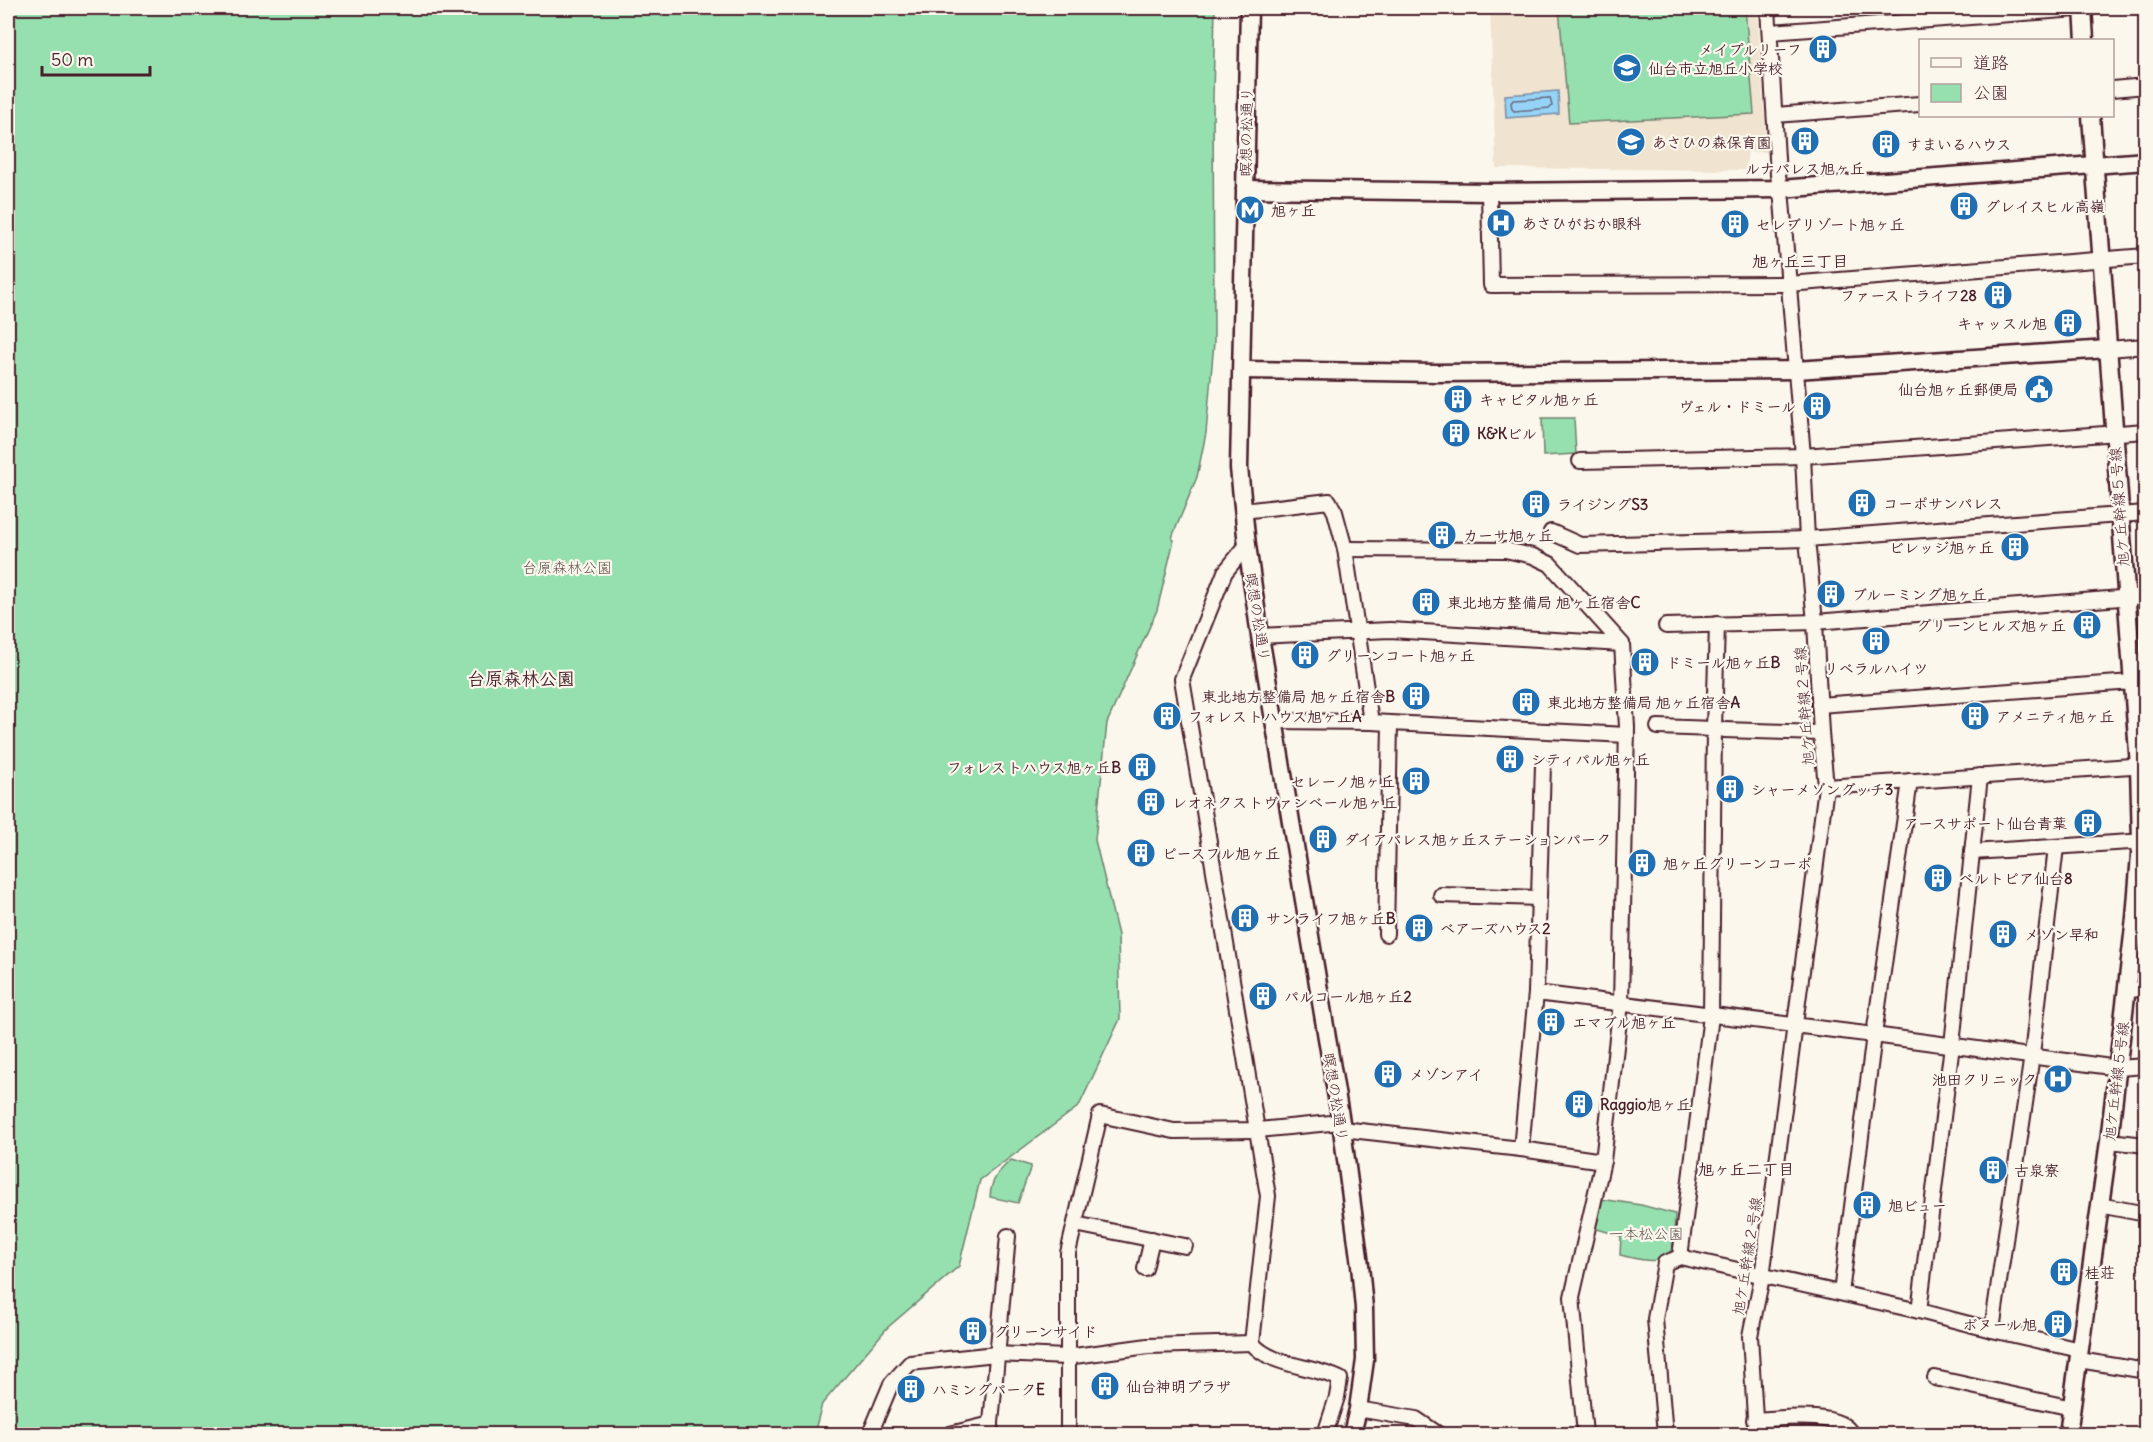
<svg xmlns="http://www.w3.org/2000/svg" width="2153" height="1442" font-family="Delius,'Klee One',sans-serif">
<rect width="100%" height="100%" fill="#fbf7ec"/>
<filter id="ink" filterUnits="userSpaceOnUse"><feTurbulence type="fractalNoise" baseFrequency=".0167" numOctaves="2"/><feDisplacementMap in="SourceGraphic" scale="12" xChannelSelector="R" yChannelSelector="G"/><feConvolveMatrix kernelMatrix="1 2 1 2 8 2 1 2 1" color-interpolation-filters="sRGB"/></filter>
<g filter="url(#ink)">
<polygon fill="#f0e3cf" points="1490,8 1757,8 1767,152 1748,152 1745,170 1496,168"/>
<g fill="#96e0af" stroke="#70806d" stroke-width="1.5">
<polygon points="8,8 204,8 208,9 210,8 1215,8 1213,97 1214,342 1206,433 1197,477 1173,535 1172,539 1174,540 1157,610 1107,723 1095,840 1118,935 1120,1019 1079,1106 980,1180 959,1266 887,1328 822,1404 814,1434 8,1434"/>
<polygon points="1559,8 1745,8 1754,114 1569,123"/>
<polygon points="1542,418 1574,418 1576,454 1543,456"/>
<path d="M 1011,1160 L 1031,1166 L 1018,1203 L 990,1197 C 991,1179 999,1171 1011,1160 Z"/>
<path d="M 1594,1198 L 1641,1205 L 1675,1214 C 1674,1225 1675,1238 1672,1248 C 1665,1269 1634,1258 1620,1255 L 1621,1236 L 1587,1226 Z"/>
</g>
<polygon fill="#95d4f7" stroke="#778ca5" stroke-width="1.5" points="1558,91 1559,114 1506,118 1505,95"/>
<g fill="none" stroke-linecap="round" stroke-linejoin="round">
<polygon stroke="#68677d" stroke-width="1.5" points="1550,98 1552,106 1550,108 1514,111 1512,109 1511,103 1513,100"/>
<g stroke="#4a1f2b" stroke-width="18">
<g id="minor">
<polyline points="1770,32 2090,8"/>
<polyline points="2112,89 2146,86"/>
<polyline points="1775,115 1920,104"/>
<polyline points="1489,192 1491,285 1788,284 2146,256"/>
<polyline points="2108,349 2146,346"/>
<polyline points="1580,461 1803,456 2146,431"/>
<polyline points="1243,511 1329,501 1335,512 1345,549 1371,722"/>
<polyline points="1551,532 1580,545 1807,539 2146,513"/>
<path d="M 1247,545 L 1225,572 L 1182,679 L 1268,1196 L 1252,1343 C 1270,1366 1314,1366 1340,1379 L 1337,1397 L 1325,1434"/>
<polyline points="1345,549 1505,550 1533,556 1550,564 1622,644 1627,727 1621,1003 1603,1161 1572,1297 1585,1434"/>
<polyline points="1717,624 1714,729 1711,1016 1680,1257 1919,1311 1992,1330 2080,1350"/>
<polyline points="1666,626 1815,622 2146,596"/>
<polyline points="1260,636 1390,630 1622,644"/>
<polyline points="1819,705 2146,681"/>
<polyline points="1274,721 1371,722 1627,735"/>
<polyline points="1658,727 1714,729"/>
<polyline points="1724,730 1821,733"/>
<polyline points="1826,787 2146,765"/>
<polyline points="1972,852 2146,841"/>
<polyline points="1441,895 1538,898"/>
<polyline points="1386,934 1390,724"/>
<polyline points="2126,990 2146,989"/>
<polyline points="1536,993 1874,1035 2118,1068 2146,1066"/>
<polyline points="1342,1129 1521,1149 1603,1161"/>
<polyline points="2109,1141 2146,1145"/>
<polyline points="1521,1149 1536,993 1543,765"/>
<polyline points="2099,1205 2146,1214"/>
<polyline points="1075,1224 1185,1246"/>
<polyline points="1145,1269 1152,1239"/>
<polyline points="1841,1293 1874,1035 1910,781"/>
<polyline points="1919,1311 1952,1045 1980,776"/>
<polyline points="1992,1330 2032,1055 2056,847"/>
<polyline points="2079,1360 2146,1371"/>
<polyline points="1935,1378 2072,1408"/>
<polyline points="1358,1409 1416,1419 1438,1434"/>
<path d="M 1754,1420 C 1776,1419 1841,1410 1851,1434"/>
<polyline points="870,1434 891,1384 910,1363 996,1354 1067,1357 1148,1346 1252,1343"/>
<polyline points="950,1434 991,1424"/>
<polyline points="990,1434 1008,1236"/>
<polyline points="1068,1434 1068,1253 1100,1115 1174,1131 1258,1130 1341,1122"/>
<polyline points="1665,1434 1655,1319 1665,1263 1680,1257"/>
<polyline points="1756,1434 1750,1336 1762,1277 1826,787 1821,733 1815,622 1807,539 1803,456 1782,201 1778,175 1768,8"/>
</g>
</g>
<g stroke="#4a1f2b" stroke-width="21">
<g id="tertiary">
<polyline points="1249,8 1239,468 1247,545 1260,636 1341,1122 1360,1265 1364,1308 1365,1360 1358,1409 1352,1434"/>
<polyline points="2083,8 2085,40"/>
<polyline points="1245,189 1489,192 1780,189 2146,161"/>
<polyline points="1242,370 1436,373 1796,370 2108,349"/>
<polyline points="2068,1434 2109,1141 2135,918 2141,842 2139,766 2091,116"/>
</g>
</g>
<use href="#minor" stroke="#fbf7ec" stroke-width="14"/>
<use href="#tertiary" stroke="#fbf7ec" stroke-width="16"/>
</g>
</g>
<defs>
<g id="building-disc" transform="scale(1.5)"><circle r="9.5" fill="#1f6fb2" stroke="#fbf7ec"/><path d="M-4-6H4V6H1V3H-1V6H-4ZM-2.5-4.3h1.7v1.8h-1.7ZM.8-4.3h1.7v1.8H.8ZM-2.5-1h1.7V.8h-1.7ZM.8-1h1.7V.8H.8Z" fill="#fff"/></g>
<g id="school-disc" transform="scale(1.5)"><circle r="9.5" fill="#1f6fb2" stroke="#fbf7ec"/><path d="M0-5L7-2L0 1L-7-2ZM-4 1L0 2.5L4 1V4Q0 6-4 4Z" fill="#fff"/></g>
<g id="metro-disc" transform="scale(1.5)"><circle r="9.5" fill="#1f6fb2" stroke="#fbf7ec"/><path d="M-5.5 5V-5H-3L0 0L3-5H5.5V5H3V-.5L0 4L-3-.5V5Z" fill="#fff"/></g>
<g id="hospital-disc" transform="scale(1.5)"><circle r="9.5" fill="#1f6fb2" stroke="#fbf7ec"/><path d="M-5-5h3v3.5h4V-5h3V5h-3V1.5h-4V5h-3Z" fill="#fff"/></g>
<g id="civic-disc" transform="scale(1.5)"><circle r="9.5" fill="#1f6fb2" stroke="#fbf7ec"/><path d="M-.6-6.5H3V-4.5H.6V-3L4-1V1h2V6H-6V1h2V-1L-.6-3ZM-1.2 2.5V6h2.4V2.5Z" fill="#fff"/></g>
</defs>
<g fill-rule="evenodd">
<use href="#building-disc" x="1823" y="49"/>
<use href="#school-disc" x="1627" y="68"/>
<use href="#building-disc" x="1805" y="141"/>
<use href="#school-disc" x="1631" y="142"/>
<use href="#building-disc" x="1886" y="144"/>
<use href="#building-disc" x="1964" y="206"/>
<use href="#metro-disc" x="1250" y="210"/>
<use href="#hospital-disc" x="1501" y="223"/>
<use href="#building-disc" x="1735" y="224"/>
<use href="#building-disc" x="1998" y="295"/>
<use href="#building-disc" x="2068" y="323"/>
<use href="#civic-disc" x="2039" y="389"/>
<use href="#building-disc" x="1458" y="399"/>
<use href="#building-disc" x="1817" y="406"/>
<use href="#building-disc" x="1456" y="433"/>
<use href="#building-disc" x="1862" y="503"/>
<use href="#building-disc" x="1536" y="504"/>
<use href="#building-disc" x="1442" y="535"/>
<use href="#building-disc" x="2015" y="547"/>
<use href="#building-disc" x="1831" y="594"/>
<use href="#building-disc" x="1426" y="602"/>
<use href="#building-disc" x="2087" y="625"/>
<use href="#building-disc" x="1876" y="641"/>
<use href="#building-disc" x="1305" y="655"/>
<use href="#building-disc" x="1645" y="662"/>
<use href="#building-disc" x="1416" y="696"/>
<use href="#building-disc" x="1526" y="702"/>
<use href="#building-disc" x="1167" y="716"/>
<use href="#building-disc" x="1975" y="716"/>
<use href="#building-disc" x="1510" y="759"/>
<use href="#building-disc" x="1142" y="767"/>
<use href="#building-disc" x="1416" y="781"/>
<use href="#building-disc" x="1730" y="789"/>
<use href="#building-disc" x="1151" y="802"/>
<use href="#building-disc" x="2088" y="823"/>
<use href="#building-disc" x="1323" y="839"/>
<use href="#building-disc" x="1141" y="853"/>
<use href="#building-disc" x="1642" y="863"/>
<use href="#building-disc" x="1938" y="878"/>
<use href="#building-disc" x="1245" y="918"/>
<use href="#building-disc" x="1419" y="928"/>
<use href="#building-disc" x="2003" y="934"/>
<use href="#building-disc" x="1263" y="996"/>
<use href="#building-disc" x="1551" y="1022"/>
<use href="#building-disc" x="1388" y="1074"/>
<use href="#hospital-disc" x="2058" y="1079"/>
<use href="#building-disc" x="1579" y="1104"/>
<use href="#building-disc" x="1993" y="1170"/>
<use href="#building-disc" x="1867" y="1205"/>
<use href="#building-disc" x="2064" y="1272"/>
<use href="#building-disc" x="2058" y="1324"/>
<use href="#building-disc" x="973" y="1331"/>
<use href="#building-disc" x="1105" y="1386"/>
<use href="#building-disc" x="911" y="1389"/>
</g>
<g text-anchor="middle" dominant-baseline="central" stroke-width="4.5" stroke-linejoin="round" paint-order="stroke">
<g font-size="15" font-weight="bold" fill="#4a1f2b" stroke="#fbf7ec" text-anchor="start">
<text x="1802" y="49" text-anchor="end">メイプルリーフ</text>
<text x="1648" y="68">仙台市立旭丘小学校</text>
<text x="1652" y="142">あさひの森保育園</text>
<text x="1907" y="144">すまいるハウス</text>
<text x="1805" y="168" text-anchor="middle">ルナパレス旭ヶ丘</text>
<text x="1985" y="206">グレイスヒル高嶺</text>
<text x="1271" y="210">旭ヶ丘</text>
<text x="1522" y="223">あさひがおか眼科</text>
<text x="1756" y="224">セレブリゾート旭ヶ丘</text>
<text x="1977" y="295" text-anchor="end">ファーストライフ28</text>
<text x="2047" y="323" text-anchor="end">キャッスル旭</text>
<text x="2018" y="389" text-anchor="end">仙台旭ヶ丘郵便局</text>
<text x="1479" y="399">キャピタル旭ヶ丘</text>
<text x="1796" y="406" text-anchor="end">ヴェル・ドミール</text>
<text x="1477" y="433">K&amp;Kビル</text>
<text x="1883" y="503">コーポサンパレス</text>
<text x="1557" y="504">ライジングS3</text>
<text x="1463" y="535">カーサ旭ヶ丘</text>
<text x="1994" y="547" text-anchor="end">ビレッジ旭ヶ丘</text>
<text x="1852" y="594">ブルーミング旭ヶ丘</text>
<text x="1447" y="602">東北地方整備局 旭ヶ丘宿舎C</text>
<text x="2066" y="625" text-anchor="end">グリーンヒルズ旭ヶ丘</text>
<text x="1326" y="655">グリーンコート旭ヶ丘</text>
<text x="1666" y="662">ドミール旭ヶ丘B</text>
<text x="1876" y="668" text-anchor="middle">リベラルハイツ</text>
<text x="1395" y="696" text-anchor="end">東北地方整備局 旭ヶ丘宿舎B</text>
<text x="1547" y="702">東北地方整備局 旭ヶ丘宿舎A</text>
<text x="1188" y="716">フォレストハウス旭ヶ丘A</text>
<text x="1996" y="716">アメニティ旭ヶ丘</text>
<text x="1531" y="759">シティパル旭ヶ丘</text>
<text x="1121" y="767" text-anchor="end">フォレストハウス旭ヶ丘B</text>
<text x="1395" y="781" text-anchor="end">セレーノ旭ヶ丘</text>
<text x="1751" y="789">シャーメゾングッチ3</text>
<text x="1172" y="802">レオネクストヴァンベール旭ヶ丘</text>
<text x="2067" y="823" text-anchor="end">アースサポート仙台青葉</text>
<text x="1344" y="839">ダイアパレス旭ヶ丘ステーションパーク</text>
<text x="1162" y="853">ピースフル旭ヶ丘</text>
<text x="1663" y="863">旭ヶ丘グリーンコーポ</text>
<text x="1959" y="878">ベルトピア仙台8</text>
<text x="1266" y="918">サンライフ旭ヶ丘B</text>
<text x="1440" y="928">ベアーズハウス2</text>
<text x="2024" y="934">メゾン早和</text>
<text x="1284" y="996">パルコール旭ヶ丘2</text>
<text x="1572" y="1022">エマブル旭ヶ丘</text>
<text x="1409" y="1074">メゾンアイ</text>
<text x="2037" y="1079" text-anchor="end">池田クリニック</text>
<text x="1600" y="1104">Raggio旭ヶ丘</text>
<text x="2014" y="1170">古泉寮</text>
<text x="1888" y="1205">旭ビュー</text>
<text x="2085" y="1272">桂荘</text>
<text x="2037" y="1324" text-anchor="end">ボヌール旭</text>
<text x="994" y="1331">グリーンサイド</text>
<text x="1126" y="1386">仙台神明プラザ</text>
<text x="932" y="1389">ハミングパークE</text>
</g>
<g font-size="15" fill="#4a1f2b" stroke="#fbf7ec">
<text transform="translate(1246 132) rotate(-89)">瞑想の松通り</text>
<text transform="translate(2119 507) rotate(-94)">旭ケ丘幹線５号線</text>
<text transform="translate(1258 617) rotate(81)">瞑想の松通り</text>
<text transform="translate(1804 706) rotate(-94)">旭ケ丘幹線２号線</text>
<text transform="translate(2116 1081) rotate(-83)">旭ケ丘幹線５号線</text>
<text transform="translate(1336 1097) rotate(81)">瞑想の松通り</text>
<text transform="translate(1747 1256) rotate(-81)">旭ケ丘幹線２号線</text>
</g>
<g font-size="15" fill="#5d4f4c" stroke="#fbf7ec">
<text x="567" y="567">台原森林公園</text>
<text x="1646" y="1233">一本松公園</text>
</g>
<g font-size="16" font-weight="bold" fill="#4a1f2b" stroke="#fbf7ec">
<text x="1800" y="261">旭ヶ丘三丁目</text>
<text x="1746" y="1169">旭ヶ丘二丁目</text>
</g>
<g font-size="18" font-weight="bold" fill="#4a1f2b" stroke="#fbf7ec">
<text x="521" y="678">台原森林公園</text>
</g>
</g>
<rect width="2153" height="1442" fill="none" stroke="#fbf7ec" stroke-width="30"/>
<rect x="15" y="15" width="2123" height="1412" fill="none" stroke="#4a1f2b" stroke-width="2" filter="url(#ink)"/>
<rect x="1919" y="39" width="195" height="78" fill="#fbf7ec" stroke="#b4a19f" stroke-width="1.5"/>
<rect x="1931" y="58" width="30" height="9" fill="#fbf7ec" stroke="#b4a19f" stroke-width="1.5"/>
<text x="1973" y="69" font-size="18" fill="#4a1f2b">道路</text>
<rect x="1931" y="84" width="30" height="18" fill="#96e0af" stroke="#b4a19f" stroke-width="1.5"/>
<text x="1973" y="99" font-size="18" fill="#4a1f2b">公園</text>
<path d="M42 66v9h108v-9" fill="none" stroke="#4a1f2b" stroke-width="3"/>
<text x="51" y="66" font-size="18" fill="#4a1f2b" stroke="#fbf7ec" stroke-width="4.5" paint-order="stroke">50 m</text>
</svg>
